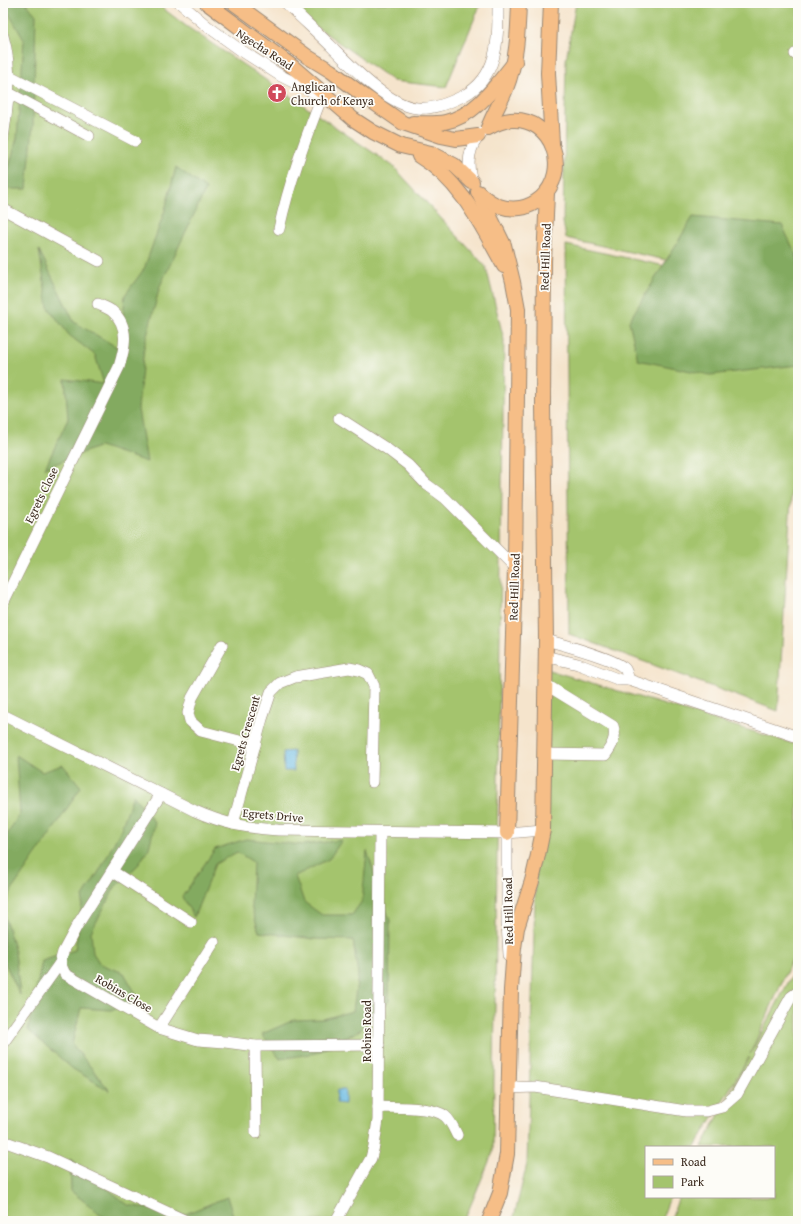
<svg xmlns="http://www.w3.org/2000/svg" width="801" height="1224" font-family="'Gentium Book Plus',serif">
<rect width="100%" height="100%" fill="#fdfcf7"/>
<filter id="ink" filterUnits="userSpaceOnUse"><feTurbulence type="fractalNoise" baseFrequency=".025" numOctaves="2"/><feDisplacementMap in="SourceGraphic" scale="8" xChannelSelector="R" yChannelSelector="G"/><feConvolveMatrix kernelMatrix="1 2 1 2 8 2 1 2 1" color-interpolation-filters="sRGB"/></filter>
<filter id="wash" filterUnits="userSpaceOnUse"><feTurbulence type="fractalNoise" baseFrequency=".012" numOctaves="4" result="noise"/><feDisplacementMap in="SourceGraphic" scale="16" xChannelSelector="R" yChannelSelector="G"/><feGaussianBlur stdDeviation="0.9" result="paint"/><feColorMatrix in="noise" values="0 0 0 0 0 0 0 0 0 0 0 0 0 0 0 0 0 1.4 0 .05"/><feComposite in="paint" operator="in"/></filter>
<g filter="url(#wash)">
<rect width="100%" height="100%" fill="#f5e4cc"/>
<g fill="#a4c46d" stroke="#707746">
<polygon points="3,3 156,3 186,26 393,166 486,267 504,340 493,1152 464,1221 3,1221"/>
<polygon points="283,3 481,3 446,87 393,81"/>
<polygon points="576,3 798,3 798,289 566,238 563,222 566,60"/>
<polygon points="566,245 798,294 798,385 778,711 569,634"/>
<polygon points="542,668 798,745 798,946 750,1054 798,964 798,1221 670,1221 679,1197 774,1197 774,1147 702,1147 749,1057 695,1147 646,1147 646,1197 670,1197 661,1221 513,1221 527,1164"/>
</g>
<g fill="#83aa60" stroke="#5f6a3f">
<polygon points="3,3 26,3 36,15 33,125 27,189 3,189 17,138 24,40"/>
<polygon points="176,167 206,189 160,286 144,347 138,409 147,462 100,446 45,468 68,419 65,379 104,384 95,355 69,335 48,307 39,250 74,322 120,349 125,295 144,269 165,210"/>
<polygon points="693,217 782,225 798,259 798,365 710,375 638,360 629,321"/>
<polygon points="16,755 42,772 63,765 81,787 55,827 13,888 3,907 3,842 20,813"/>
<polygon points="133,795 155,823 149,848 139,864 115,887 91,932 93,953 100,964 124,973 140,1001 111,1010 81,1008 72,1044 110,1091 73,1069 28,1030 42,961 75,950 83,897 101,868 121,829"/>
<polygon points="246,839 303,845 342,840 329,859 295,876 304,902 322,915 352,915 362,901 367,851 390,921 389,1001 360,1030 316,1053 280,1059 262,1034 294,1020 323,1019 353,1011 358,975 353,940 314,939 259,932 251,906 253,862 237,852 215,864 194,917 182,897 215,849"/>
<polygon points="3,911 15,952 20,995 3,959"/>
<polygon points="70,1159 128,1205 183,1215 227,1197 235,1221 109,1221 71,1191"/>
</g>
<g fill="#67b9e2" stroke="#517280">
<polygon points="293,751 294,771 284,771 283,752"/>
<polygon points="337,1090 345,1090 345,1104 336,1103"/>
</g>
</g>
<g filter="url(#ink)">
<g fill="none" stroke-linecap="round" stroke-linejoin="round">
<g stroke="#988775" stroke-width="12">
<g id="minor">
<polyline points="180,3 207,26 239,49 281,76 323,97"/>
<path d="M 286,3 C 301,18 317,32 332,47 C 352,67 388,105 417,108 C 432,110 449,103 463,96 C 499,77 498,39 498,3"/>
<path d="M 3,36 C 13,70 8,104 3,138"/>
<polyline points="795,54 798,56"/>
<polyline points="8,75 135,141"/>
<polyline points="9,93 89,136"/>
<path d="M 473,183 C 466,166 468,146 482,133"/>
<polyline points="3,209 99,261"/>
<path d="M 279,229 C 289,183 305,140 322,96"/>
<polyline points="339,418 387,449 408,465 426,484 445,498 515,568"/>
<path d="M 3,603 L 119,367 C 125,348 130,326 112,311 C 108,308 102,306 98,304"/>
<path d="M 546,640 C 560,644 617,659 625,669 C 627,672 628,677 629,680"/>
<polyline points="222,645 192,698 188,713 190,721 201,731 255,745"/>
<polyline points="545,656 578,664 620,680 629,680 798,737"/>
<path d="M 3,715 L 195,811 C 224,824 247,828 278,830 L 507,833 L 543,830"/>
<path d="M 544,754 L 605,755 C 612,746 617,737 613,726 L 545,684"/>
<polyline points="161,794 78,924 63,952 60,963 65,974 159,1028 198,1040 225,1042 255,1046 379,1045"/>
<polyline points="233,824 262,719 271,692 280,683 295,677 349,668 359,670 368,674 374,686 372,782"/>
<polyline points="507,833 507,924 509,955"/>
<polyline points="112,871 191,922"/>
<polyline points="159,1028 214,942"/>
<polyline points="3,1043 60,963"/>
<polyline points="255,1046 256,1133"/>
<polyline points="508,1088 535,1087 686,1111 707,1111 722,1107 737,1094 791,997 798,992"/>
<path d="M 378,1107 C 395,1108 433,1106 445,1116 C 451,1121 454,1129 457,1135"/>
<polyline points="3,1141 48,1157 186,1221"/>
<polyline points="336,1221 371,1158 374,1146 378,1120 380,832"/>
</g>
</g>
<g stroke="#988775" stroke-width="16">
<g id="major">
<polyline points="207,3 293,67 353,119 373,132 401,146 431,153 454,165 472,182"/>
<polyline points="234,3 308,57 331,71 367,98 403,123 441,136 456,139 478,136"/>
<polyline points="551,3 548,73 552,144"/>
<path d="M 413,123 C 424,123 435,124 445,122 C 476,116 496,85 515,62"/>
<path d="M 488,128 C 493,114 501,102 506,89 C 517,61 518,32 519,3"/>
<path d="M 419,156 C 461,181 481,225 504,266"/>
<polyline points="478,192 504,245 513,282 518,309 515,568 507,833"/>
<path d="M 481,195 C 493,205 504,210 520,208 C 528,207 535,203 541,198 C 571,171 553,117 511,120 C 502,121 495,124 488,128"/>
<polyline points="489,1221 500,1193 507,1154 511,990 514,948 517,928 532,881 538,855 543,830 546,640 543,405 544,261 547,193"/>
</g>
</g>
<polyline stroke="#988775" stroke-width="2" stroke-dasharray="3 3" stroke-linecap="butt" points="422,6 423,3"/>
<use href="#minor" stroke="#fff" stroke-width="11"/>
<use href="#major" stroke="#f6be87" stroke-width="14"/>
</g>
</g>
<defs>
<g id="church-disc" transform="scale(1)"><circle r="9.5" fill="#d1495b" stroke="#fdfcf7"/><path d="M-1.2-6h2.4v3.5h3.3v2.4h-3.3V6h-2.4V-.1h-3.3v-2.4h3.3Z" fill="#fff"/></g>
</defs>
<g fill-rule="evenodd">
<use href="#church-disc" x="277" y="93"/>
</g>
<g text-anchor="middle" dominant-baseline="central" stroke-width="3.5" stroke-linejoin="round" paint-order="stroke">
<g font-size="12" fill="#3b2a1e" stroke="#fdfcf7">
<text transform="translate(265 49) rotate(33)">Ngecha Road</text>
<text transform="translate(545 257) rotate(-88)">Red Hill Road</text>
<text transform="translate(41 495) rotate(-64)">Egrets Close</text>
<text transform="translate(514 587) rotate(-88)">Red Hill Road</text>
<text transform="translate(245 733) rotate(-74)">Egrets Crescent</text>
<text transform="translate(273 815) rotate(5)">Egrets Drive</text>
<text transform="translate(508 911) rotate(-91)">Red Hill Road</text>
<text transform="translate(124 993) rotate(30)">Robins Close</text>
<text transform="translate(366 1031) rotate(-90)">Robins Road</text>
</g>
<g font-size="12" fill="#3b2a1e" stroke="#fdfcf7" text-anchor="start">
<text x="291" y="86">Anglican<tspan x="291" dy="14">Church of Kenya</tspan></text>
</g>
</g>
<rect width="801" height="1224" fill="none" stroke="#fdfcf7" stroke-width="16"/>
<rect x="645" y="1146" width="130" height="52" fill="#fdfcf7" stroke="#afa8a0"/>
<rect x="653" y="1159" width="20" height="6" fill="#f6be87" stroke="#afa8a0"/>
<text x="681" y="1166" font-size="12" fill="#3b2a1e">Road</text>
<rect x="653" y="1176" width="20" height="12" fill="#a4c46d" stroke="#afa8a0"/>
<text x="681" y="1186" font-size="12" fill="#3b2a1e">Park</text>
</svg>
